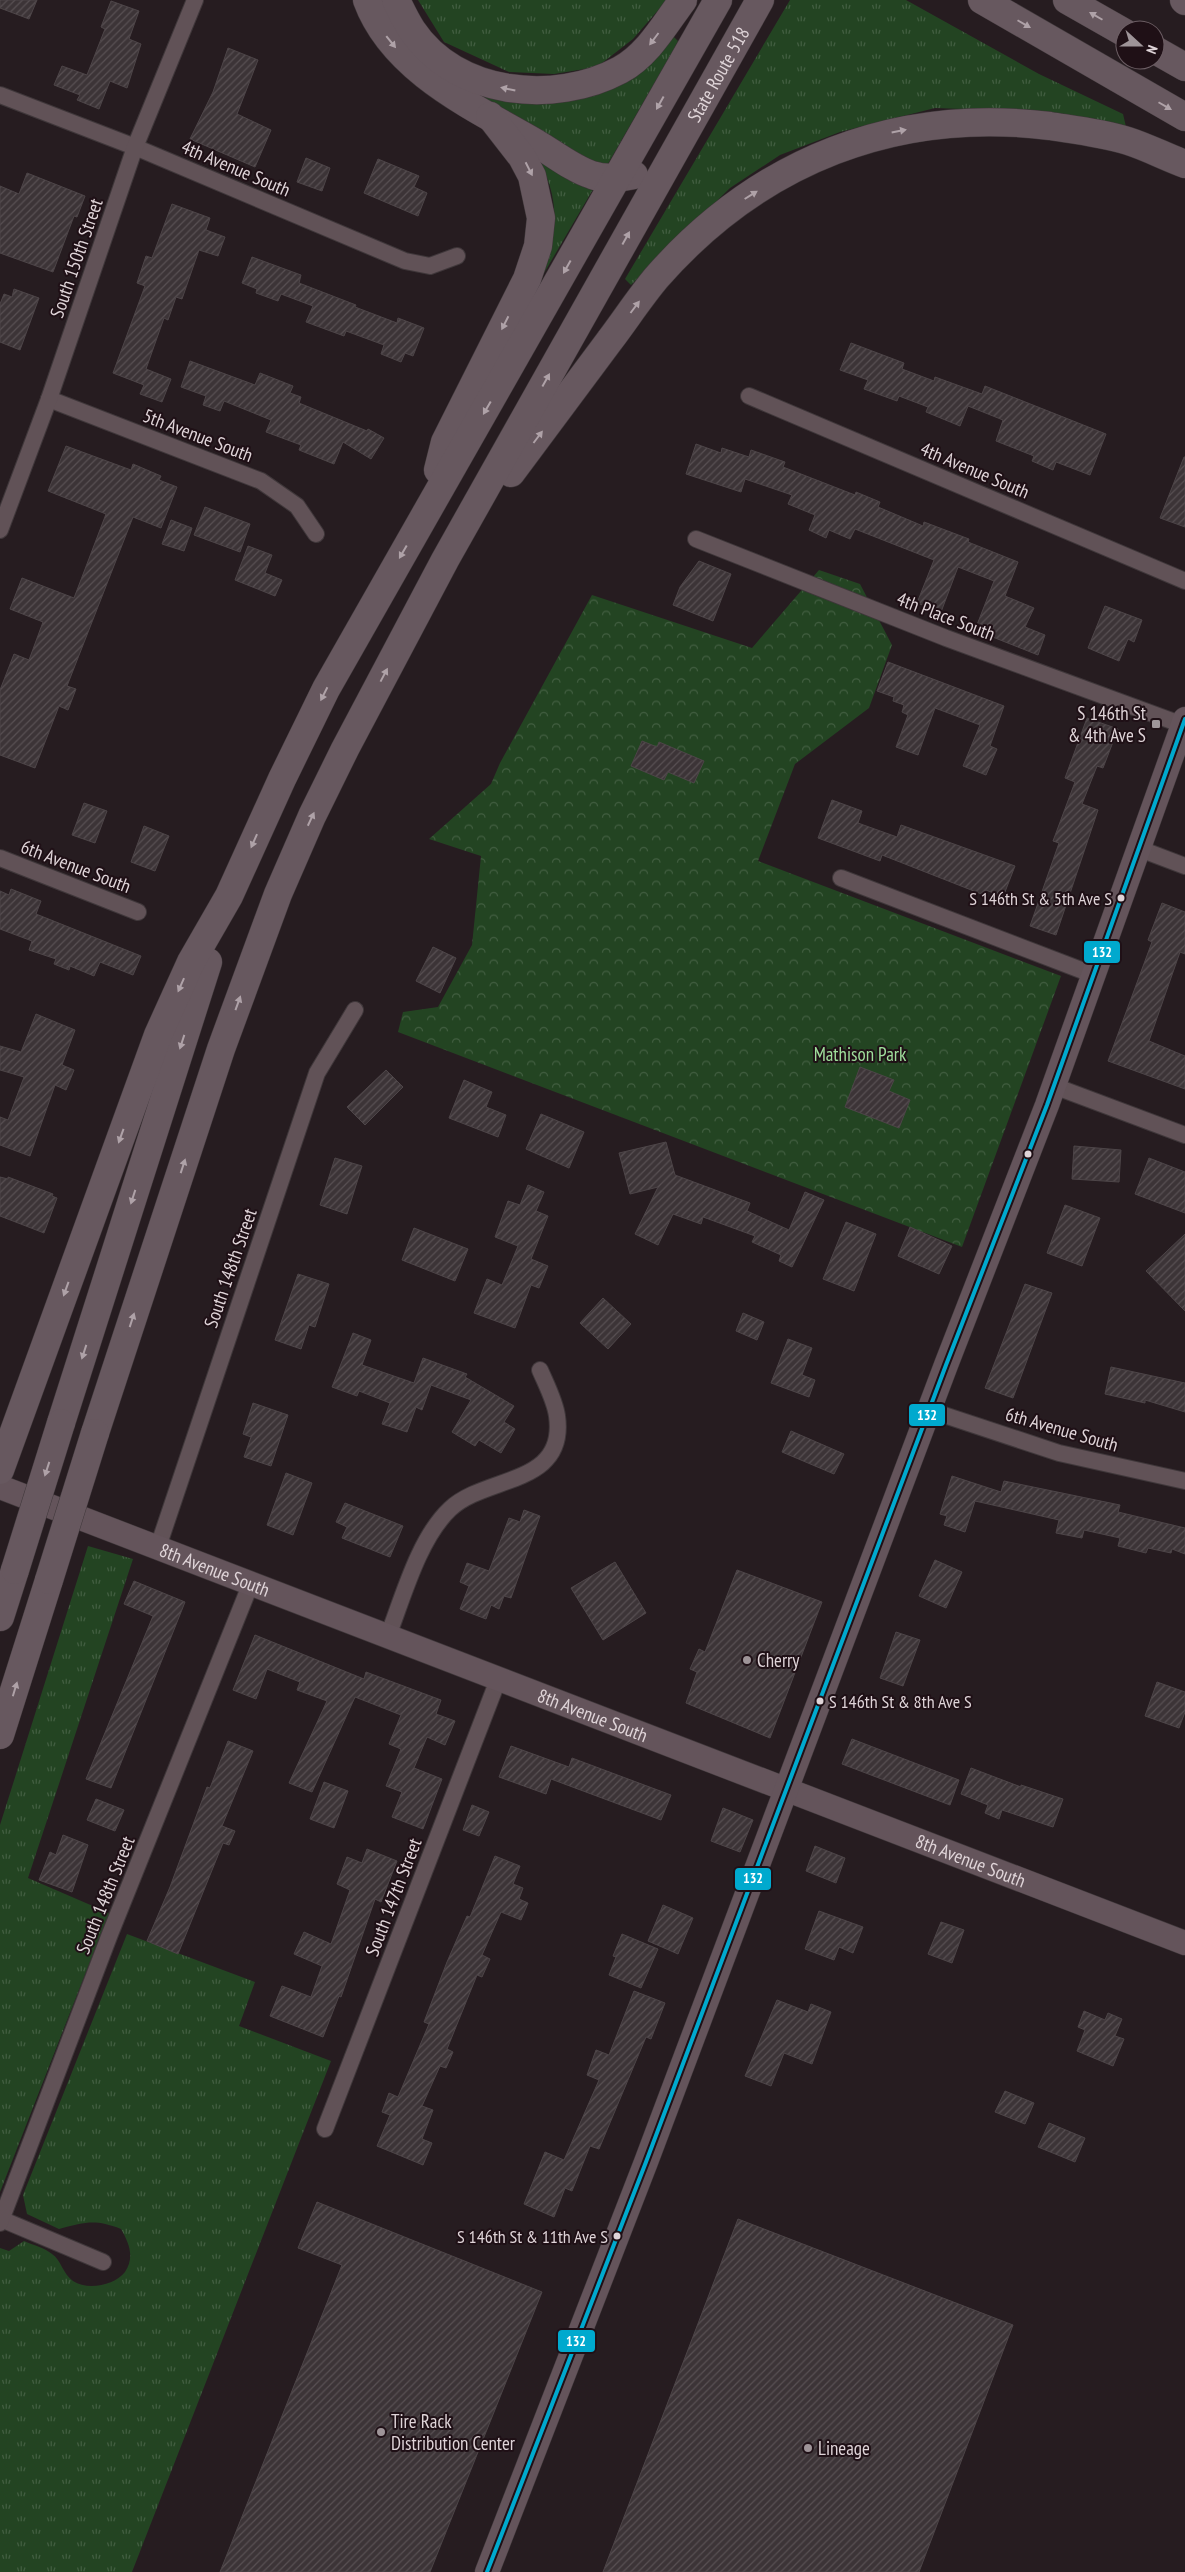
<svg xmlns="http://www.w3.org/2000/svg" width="1185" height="2572" font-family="'PT Sans Narrow',sans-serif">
<defs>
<pattern id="grass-tufts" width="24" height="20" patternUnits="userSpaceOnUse" patternTransform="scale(1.25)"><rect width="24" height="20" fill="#234422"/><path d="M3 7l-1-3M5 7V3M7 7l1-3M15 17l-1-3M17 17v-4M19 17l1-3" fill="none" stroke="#425e41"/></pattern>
<pattern id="forest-crowns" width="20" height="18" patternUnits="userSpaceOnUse" patternTransform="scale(1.25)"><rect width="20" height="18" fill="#234422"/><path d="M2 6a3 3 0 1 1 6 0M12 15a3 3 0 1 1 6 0" fill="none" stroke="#425e41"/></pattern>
<pattern id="building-hatch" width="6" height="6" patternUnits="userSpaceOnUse" patternTransform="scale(1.25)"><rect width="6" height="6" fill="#3c3437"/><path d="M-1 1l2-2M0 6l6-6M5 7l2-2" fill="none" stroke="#585053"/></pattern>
</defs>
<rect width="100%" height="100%" fill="#261c20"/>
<g fill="url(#grass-tufts)">
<polygon points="418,0 667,0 633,39 597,67 554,74 509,72 444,42"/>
<polygon points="790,0 906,0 1039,74 1123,114 1127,131 1017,111 935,108 840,132 780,155 730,188 631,285 625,279"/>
<polygon points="673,36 678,41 674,49 605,169 455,85 528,103"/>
<path d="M 535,153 L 595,186 L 540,280 C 558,231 562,200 535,153 Z"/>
<polygon points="88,1546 133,1559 28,1878 109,1913 0,2192 0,1825"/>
<path d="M 127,1934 L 255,1982 L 239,2026 L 331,2061 L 132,2572 L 0,2572 L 0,2248 L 9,2251 L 24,2241 C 33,2245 45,2248 52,2254 C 61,2260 63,2274 73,2281 C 88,2291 115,2285 125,2272 C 135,2257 129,2243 121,2229 C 95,2219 86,2222 59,2229 L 27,2214 L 23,2195 Z"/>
</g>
<polygon fill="url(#forest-crowns)" points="819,570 860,584 892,645 869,708 795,764 758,861 1061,976 962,1247 398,1032 403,1012 438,1007 472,945 481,856 429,839 491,784 500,763 592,595 752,648"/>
<g fill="url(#building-hatch)" stroke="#4d4548">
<polygon points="0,0 37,0 29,19 0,8"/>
<polygon points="111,1 139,11 129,39 141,44 127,88 110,81 99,109 77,100 80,95 54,85 62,66 87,75 105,29 101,27"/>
<polygon points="228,48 258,60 237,114 271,130 255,167 190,139 213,92"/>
<polygon points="306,158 330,168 322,191 297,182"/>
<polygon points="378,159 419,176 414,187 427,193 418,216 364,193"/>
<polygon points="27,173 85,196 77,217 74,216 53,272 0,253 0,186 19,194"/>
<polygon points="172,204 210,218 206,230 225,237 218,256 199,250 182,299 176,297 168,320 164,318 146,369 171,379 162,402 140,394 144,385 113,373 145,286 137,283 146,256 152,258"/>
<polygon points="252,257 301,275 299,283 356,305 355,307 397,323 398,318 424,328 413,356 405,353 401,362 381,354 384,345 346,331 344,336 306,322 313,306 281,294 278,301 256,293 257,289 242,283"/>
<polygon points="14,289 39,298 20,350 0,342 0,304 4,294 12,297"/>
<polygon points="851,343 904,363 902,369 934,381 935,377 982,394 985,386 1106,434 1090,475 1056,462 1053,470 1032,461 1034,456 996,441 1003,420 968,406 960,426 926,412 928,407 899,396 897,401 864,389 868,380 840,370"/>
<polygon points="190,361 255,385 260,373 293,386 290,393 301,397 299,403 367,431 368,429 384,438 371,459 343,442 334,464 299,450 301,445 266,432 271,420 224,401 220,411 203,405 206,396 181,387"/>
<polygon points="696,444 721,453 722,448 749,457 751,450 785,462 783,467 855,495 856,492 880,502 878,507 923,526 924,522 969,539 968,542 1018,562 1005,596 1034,608 1025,627 1045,635 1038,655 975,630 994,581 958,567 941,612 917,603 934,560 855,529 850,539 829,530 826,538 809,530 815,515 788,504 792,495 745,479 741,492 686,474"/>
<polygon points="66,446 131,470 133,464 161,476 159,480 177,487 161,528 133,517 67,686 76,689 68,710 59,706 35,768 0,755 0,690 14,654 29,660 43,622 10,609 22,578 74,598 106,514 48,491"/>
<polygon points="1184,457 1185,457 1185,527 1160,518"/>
<polygon points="205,507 250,524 240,552 194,535"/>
<polygon points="171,520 192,528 184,551 162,544"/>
<polygon points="248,546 272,555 265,573 282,580 275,596 235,580"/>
<polygon points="699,561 731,574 713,621 673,605 680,587"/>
<polygon points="1105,606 1142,620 1134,642 1128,639 1119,661 1088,648"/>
<polygon points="888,662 1004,706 990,746 997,749 986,775 963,766 980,725 935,708 918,755 896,747 908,715 902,712 904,705 893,701 894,697 877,691"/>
<polygon points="1087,718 1118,729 1103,768 1097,766 1082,804 1098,810 1056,935 1030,926 1059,843 1053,841 1075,782 1065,778"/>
<polygon points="642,741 657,747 659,742 704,761 694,783 668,772 664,780 631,766"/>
<polygon points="832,800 862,811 858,823 897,837 901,825 1015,866 1003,897 986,890 984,895 882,855 880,861 818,838"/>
<polygon points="84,803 107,811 95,843 72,835"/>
<polygon points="144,826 169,836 155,871 131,862"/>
<polygon points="11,889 41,901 36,914 141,956 133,975 100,962 94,976 70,966 69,970 54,964 56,959 29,950 32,941 0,929 0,891 9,895"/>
<polygon points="1162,903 1185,912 1185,954 1180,952 1149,1041 1185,1056 1185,1089 1108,1061 1152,942 1148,940"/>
<polygon points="433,947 456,958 440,993 416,981"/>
<polygon points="36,1014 75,1030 62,1065 74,1070 66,1090 55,1085 30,1156 0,1145 0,1117 8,1120 24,1077 0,1070 0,1046 21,1052"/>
<polygon points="860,1067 894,1080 889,1091 910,1100 899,1128 845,1107"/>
<polygon points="386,1070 403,1087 365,1125 347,1107"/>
<polygon points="464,1080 492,1092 486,1107 506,1115 498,1137 449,1118"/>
<polygon points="541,1114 584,1132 569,1168 526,1149"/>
<polygon points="666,1142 675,1175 750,1203 747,1211 789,1230 805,1192 824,1200 792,1267 779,1261 781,1255 752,1242 755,1236 703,1217 701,1224 673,1214 658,1245 635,1234 658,1187 630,1194 619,1153"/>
<polygon points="1074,1146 1121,1150 1119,1182 1072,1179"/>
<polygon points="335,1158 362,1166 347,1214 320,1205"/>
<polygon points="1149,1158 1185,1172 1185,1213 1135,1194"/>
<polygon points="0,1177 8,1179 8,1177 53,1194 52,1196 57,1198 44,1233 0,1216"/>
<polygon points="528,1185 544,1192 536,1211 548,1216 531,1259 548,1266 539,1288 531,1285 515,1328 474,1313 487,1279 502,1285 518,1246 495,1237 508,1201 520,1205"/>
<polygon points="1065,1205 1100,1218 1082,1266 1047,1253"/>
<polygon points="846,1222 876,1234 854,1291 823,1279"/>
<polygon points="910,1227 952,1246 939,1274 898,1256"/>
<polygon points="414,1228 468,1249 455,1281 402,1260"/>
<polygon points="1185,1234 1185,1311 1146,1271"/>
<polygon points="298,1274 329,1284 315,1327 309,1325 301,1349 275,1340"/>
<polygon points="1025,1284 1052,1293 1013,1398 985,1388"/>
<polygon points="603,1298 631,1324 608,1349 580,1323"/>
<polygon points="743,1313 764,1322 757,1340 736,1331"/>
<polygon points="353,1333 371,1340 362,1365 414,1383 423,1358 467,1374 465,1377 514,1406 504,1422 515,1429 501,1453 479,1440 475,1446 452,1432 471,1400 431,1385 422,1410 416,1407 407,1432 382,1424 390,1403 359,1391 357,1396 332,1387"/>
<polygon points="788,1339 812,1348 802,1375 815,1380 809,1397 771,1383"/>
<polygon points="1111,1367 1185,1383 1185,1412 1145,1400 1145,1403 1105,1394"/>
<polygon points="253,1403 288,1415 271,1466 244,1457 251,1437 243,1434"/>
<polygon points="791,1431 844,1454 834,1474 782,1452"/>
<polygon points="286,1473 312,1483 293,1535 267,1525"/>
<polygon points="952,1476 1001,1492 1004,1481 1120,1505 1118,1512 1185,1528 1185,1554 1172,1549 1171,1553 1148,1548 1146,1553 1118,1546 1120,1538 1084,1530 1082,1538 1056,1533 1059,1520 975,1501 965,1532 944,1525 947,1516 940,1514"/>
<polygon points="345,1503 403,1526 390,1557 342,1538 347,1527 336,1522"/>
<polygon points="524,1510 540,1516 511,1598 504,1596 499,1609 491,1605 486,1619 460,1609 469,1586 460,1582 467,1563 489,1571 509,1518 520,1522"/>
<polygon points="935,1560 962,1572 946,1608 919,1596"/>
<polygon points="615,1562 646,1613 603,1640 571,1588"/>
<polygon points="737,1570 822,1602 770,1738 686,1703 697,1672 690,1669 699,1649 705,1652"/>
<polygon points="134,1581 185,1602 111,1788 86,1779 153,1616 124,1604"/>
<polygon points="896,1632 920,1640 903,1686 880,1678"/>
<polygon points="255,1635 364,1679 366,1672 441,1700 436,1714 455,1721 445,1745 427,1737 414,1768 442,1779 423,1829 392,1817 402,1792 386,1786 401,1749 389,1744 401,1715 355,1697 312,1792 289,1783 327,1701 297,1690 300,1682 267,1669 256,1699 233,1690"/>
<polygon points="1157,1682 1185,1692 1185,1712 1179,1728 1145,1716"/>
<polygon points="852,1739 959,1780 950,1805 842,1764"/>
<polygon points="228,1741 253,1751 222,1826 235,1831 229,1845 223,1843 178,1954 147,1941 170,1887 207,1787 210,1788"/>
<polygon points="511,1746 569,1767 572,1758 671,1795 661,1820 551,1779 546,1794 499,1777"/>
<polygon points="971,1768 1021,1787 1021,1785 1063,1799 1053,1827 1002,1810 999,1819 985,1813 988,1805 961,1794"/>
<polygon points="324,1782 348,1791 334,1828 310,1819"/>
<polygon points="96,1799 124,1810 115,1831 87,1820"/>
<polygon points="472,1805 489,1812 479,1836 463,1830"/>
<polygon points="723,1808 753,1820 740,1852 711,1841"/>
<polygon points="63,1835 88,1845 72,1892 39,1880 50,1852 56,1855"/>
<polygon points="815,1846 845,1858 836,1883 806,1871"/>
<polygon points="367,1849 397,1861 381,1902 375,1899 341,1997 339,1996 323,2037 270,2016 282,1986 311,1997 322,1966 294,1954 304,1932 331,1944 350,1890 337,1884 347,1857 362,1863"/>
<polygon points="495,1856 520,1866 513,1884 523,1888 519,1899 528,1903 521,1920 501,1912 482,1955 490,1959 482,1977 477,1975 447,2049 453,2052 446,2068 440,2066 422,2106 433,2110 422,2139 432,2143 423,2165 377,2146 390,2115 382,2112 389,2093 398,2097 429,2024 424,2022 447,1962 467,1916 470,1917"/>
<polygon points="663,1905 693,1918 678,1954 648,1941"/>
<polygon points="819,1911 863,1927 853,1953 839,1947 834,1960 805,1949"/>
<polygon points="941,1922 964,1930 952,1963 928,1954"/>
<polygon points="622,1934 658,1949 641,1988 609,1975 616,1957 613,1956"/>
<polygon points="634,1991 665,2003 651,2039 646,2037 599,2149 590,2146 572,2191 565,2188 554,2217 524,2204 545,2152 564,2160 599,2080 587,2075 596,2050 609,2055"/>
<polygon points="777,2000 808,2012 811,2004 831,2012 812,2064 784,2053 771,2086 745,2076"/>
<polygon points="1084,2011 1105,2020 1108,2013 1122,2019 1115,2036 1124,2039 1113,2066 1077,2051 1085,2030 1078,2027"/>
<polygon points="1005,2091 1034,2103 1025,2124 995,2112"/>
<polygon points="1049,2123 1085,2138 1075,2162 1038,2147"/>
<polygon points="317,2202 542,2292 430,2572 220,2572 342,2265 298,2248"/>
<polygon points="738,2219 1013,2325 919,2572 603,2572"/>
</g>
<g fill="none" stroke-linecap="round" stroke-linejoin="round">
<g stroke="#3f373a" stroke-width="18">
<g id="street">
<polyline points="0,95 135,147 405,261 430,266 457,256"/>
<polyline points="749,396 1185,581"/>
<polyline points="49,399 261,481 297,506 316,534"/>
<polyline points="0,530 49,399 135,147 195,0"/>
<polyline points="696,539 946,638 1183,725"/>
<polyline points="1140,849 1185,866"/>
<polyline points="0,858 138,912"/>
<polyline points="841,878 1094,975"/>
<polyline points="1054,1086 1185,1135"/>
<polyline points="929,1410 1059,1453 1185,1481"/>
<polyline points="158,1547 317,1073 355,1010"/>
<path d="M 388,1636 C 403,1597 419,1538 450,1509 C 486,1475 567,1486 557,1416 C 555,1401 546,1384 540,1370"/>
<polyline points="325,2129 498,1680"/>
<polyline points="1,2219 103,2262"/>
<polyline points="0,2223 110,1934 251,1583"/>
</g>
</g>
<g stroke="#3f373a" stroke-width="25">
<g id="secondary">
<path id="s1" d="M 0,1487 L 1185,1943"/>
<polyline points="487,2572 646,2162 946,1365 1047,1105 1185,719"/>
</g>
</g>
<g stroke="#3f373a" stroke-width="29">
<g id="highway">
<path d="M 367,0 C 393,71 474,107 536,143 C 553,153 573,169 592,175 C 606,180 620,178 634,175"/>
<path d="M 396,0 C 401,10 406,21 412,30 C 456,96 555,105 620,70 C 648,55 665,24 683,0"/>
<polyline points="982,0 1185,117"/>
<polyline points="1067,0 1125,33"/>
<polyline points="1184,0 1185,1"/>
<polyline points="1155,50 1185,67"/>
<polyline points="438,470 445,442 527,279 538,246 541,218 532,176 522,157 490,116"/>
<path d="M 511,473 C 544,428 577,384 610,340 C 626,319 640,297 657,277 C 760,160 896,107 1050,126 C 1076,130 1103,133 1128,141 C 1147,147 1166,157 1185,164"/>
<polyline points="61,1423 208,962"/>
<path id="s2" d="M 95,1433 L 221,1049 L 278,894 L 312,816 L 345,749 L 445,560 L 760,0"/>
<polyline points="0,1470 158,1035 191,962 229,896 282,779 326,689 718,0"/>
<polyline points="0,1617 15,1570"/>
<polyline points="0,1735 49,1580"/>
</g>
</g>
<use href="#street" stroke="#615257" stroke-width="16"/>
<use href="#secondary" stroke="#64545b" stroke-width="24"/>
<use href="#highway" stroke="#67585f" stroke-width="28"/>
<g stroke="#3f373a" stroke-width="29" stroke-linecap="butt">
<g id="highway-bridge">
<polyline points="15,1570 61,1423"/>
<polyline points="49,1580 95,1433"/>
</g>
</g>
<use href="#highway-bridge" stroke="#67585f" stroke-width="28"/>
<g stroke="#1f1016" stroke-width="8">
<polyline id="bus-1" points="487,2572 646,2162 946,1365 1047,1105 1185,719"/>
</g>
<use href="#bus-1" stroke="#00a9ce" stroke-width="4"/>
</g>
<defs><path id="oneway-solid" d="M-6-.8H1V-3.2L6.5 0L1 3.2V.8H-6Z" transform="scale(1.25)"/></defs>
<g fill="#afa2a8">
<use href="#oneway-solid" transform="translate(1096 16) rotate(-150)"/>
<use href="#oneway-solid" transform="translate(1024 24) rotate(30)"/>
<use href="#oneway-solid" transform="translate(654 39) rotate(127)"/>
<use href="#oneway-solid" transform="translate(391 42) rotate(51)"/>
<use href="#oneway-solid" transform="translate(508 89) rotate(-168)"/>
<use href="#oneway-solid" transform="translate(660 103) rotate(119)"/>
<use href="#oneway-solid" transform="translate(1165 106) rotate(30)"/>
<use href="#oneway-solid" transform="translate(899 131) rotate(-11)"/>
<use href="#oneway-solid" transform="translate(529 169) rotate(63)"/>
<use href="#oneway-solid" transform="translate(751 195) rotate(-32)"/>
<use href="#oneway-solid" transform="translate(626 238) rotate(-61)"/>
<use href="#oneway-solid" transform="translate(567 267) rotate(119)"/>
<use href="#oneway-solid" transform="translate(635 307) rotate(-53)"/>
<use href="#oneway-solid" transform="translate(505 323) rotate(117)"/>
<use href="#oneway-solid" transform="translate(546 380) rotate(-61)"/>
<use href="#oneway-solid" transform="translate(487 408) rotate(120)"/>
<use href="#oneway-solid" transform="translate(538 437) rotate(-53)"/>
<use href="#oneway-solid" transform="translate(403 552) rotate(120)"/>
<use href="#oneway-solid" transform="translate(384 675) rotate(-62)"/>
<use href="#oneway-solid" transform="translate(324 694) rotate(117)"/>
<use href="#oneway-solid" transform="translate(311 819) rotate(-65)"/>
<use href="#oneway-solid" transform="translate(254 841) rotate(114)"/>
<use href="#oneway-solid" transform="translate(181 985) rotate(114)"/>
<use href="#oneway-solid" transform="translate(238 1003) rotate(-70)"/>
<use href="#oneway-solid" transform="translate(182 1042) rotate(108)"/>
<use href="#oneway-solid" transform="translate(121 1136) rotate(110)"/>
<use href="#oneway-solid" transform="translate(183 1166) rotate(-72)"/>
<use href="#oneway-solid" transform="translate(133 1197) rotate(108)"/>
<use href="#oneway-solid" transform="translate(66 1289) rotate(110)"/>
<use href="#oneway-solid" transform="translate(132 1320) rotate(-72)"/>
<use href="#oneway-solid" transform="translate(84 1352) rotate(108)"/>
<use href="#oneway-solid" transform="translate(47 1469) rotate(108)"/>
<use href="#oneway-solid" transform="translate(15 1689) rotate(-73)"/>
</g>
<g fill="#9e9498" stroke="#1f1016" stroke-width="2">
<rect x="1151" y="719" width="10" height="10" rx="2.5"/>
<circle cx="747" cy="1660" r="5"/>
<circle cx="381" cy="2432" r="5"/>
<circle cx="808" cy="2448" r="5"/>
</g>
<g fill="#dfd4d8" stroke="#1f1016" stroke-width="2">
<circle cx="1121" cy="898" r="4.5"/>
<circle cx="1028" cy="1154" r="4.5"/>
<circle cx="820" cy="1701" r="4.5"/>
<circle cx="617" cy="2236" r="4.5"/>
</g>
<g text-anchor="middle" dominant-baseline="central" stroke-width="4" stroke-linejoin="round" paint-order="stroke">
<g font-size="18" fill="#dfd4d8" stroke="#1f1016" text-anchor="end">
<text x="1112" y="898">S 146th St &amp; 5th Ave S</text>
<text x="829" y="1701" text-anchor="start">S 146th St &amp; 8th Ave S</text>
<text x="608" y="2236">S 146th St &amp; 11th Ave S</text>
</g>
<g font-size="19" fill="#dfd4d8" stroke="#1f1016">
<text stroke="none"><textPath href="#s2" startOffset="1500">State Route 518</textPath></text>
<text transform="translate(236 168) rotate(23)">4th Avenue South</text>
<text transform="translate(76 258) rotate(-71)">South 150th Street</text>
<text transform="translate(198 435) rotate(21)">5th Avenue South</text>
<text transform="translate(975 470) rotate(23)">4th Avenue South</text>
<text transform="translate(946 616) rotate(21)">4th Place South</text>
<text transform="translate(76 866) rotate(21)">6th Avenue South</text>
<text transform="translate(230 1268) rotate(-71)">South 148th Street</text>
<text transform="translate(1062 1429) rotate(16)">6th Avenue South</text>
<text stroke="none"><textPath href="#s1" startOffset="230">8th Avenue South</textPath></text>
<text stroke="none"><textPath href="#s1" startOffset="635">8th Avenue South</textPath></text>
<text stroke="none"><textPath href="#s1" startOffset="1040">8th Avenue South</textPath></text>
<text transform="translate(105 1895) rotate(-68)">South 148th Street</text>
<text transform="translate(393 1897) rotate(-69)">South 147th Street</text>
</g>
<g font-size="19" fill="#dfd4d8" stroke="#1f1016" text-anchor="start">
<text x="1146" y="713" text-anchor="end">S 146th St<tspan x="1146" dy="22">&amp; 4th Ave S</tspan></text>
<text x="757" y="1660">Cherry</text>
<text x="391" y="2421">Tire Rack<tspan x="391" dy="22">Distribution Center</tspan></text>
<text x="818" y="2448">Lineage</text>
</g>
<g font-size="19" fill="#9fde9b" stroke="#1f1016">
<text x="860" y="1054">Mathison Park</text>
</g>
</g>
<g stroke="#1f1016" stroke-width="2">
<rect x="1083" y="940" width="38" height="24" rx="5" fill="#00a9ce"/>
<rect x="908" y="1403" width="38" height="24" rx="5" fill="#00a9ce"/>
<rect x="734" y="1867" width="38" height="24" rx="5" fill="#00a9ce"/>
<rect x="557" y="2329" width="39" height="24" rx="5" fill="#00a9ce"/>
</g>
<g font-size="14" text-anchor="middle" font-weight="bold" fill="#fff">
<text x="1102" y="957">132</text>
<text x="927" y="1420">132</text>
<text x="753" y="1883">132</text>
<text x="576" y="2346">132</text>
</g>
<g transform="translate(1140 45) rotate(111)"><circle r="24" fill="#1f1016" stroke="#6c5e64"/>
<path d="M0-4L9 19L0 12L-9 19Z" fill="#9e9498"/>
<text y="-8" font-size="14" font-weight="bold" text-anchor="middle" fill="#dfd4d8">N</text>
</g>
</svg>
